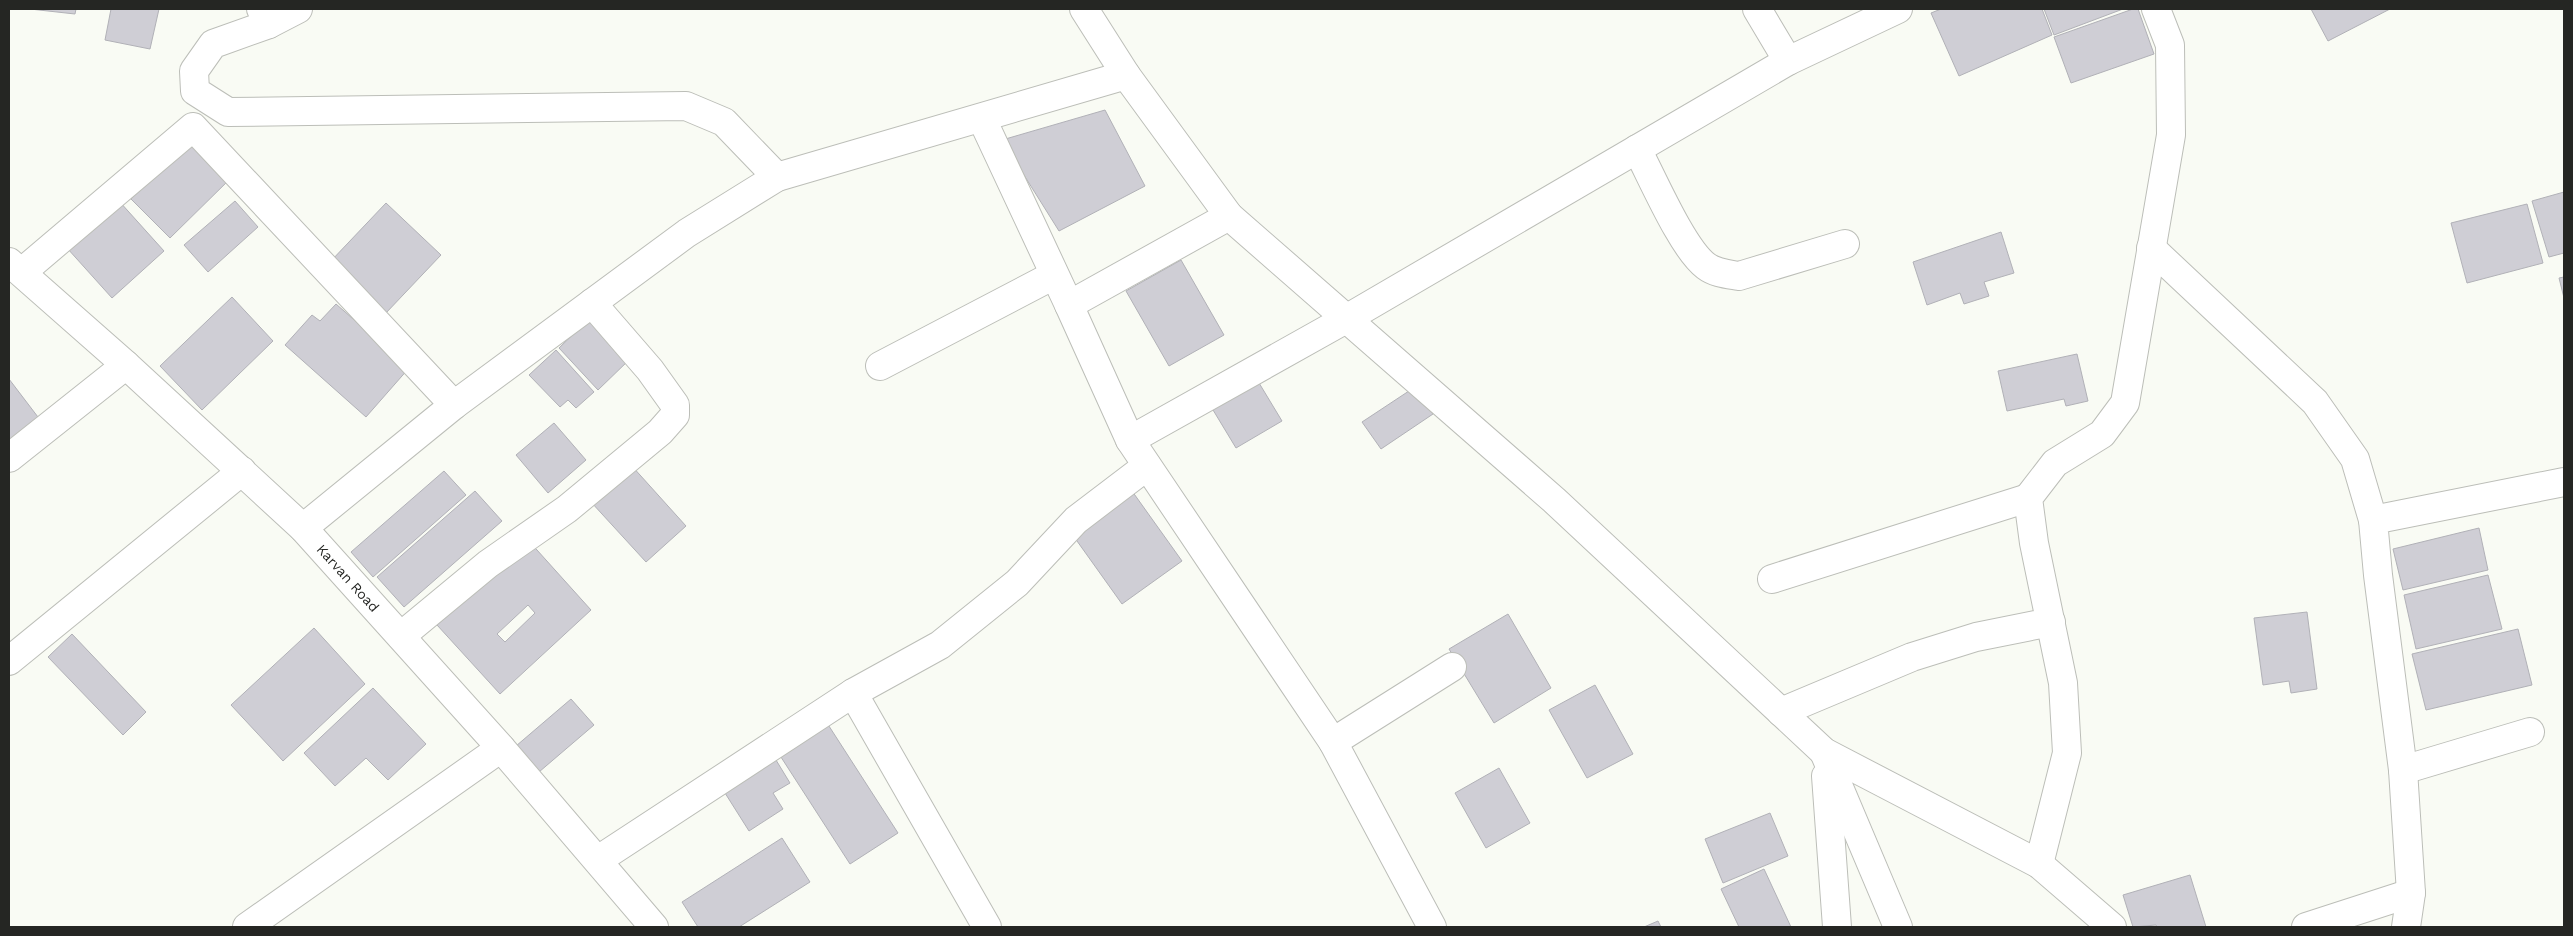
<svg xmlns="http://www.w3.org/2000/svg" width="2573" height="936" font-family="'Work Sans',sans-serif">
<rect width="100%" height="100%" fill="#f9fbf4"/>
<g fill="#cfced5" stroke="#b1b1b7" fill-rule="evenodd">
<polygon points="30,9 76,9 75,14"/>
<polygon points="111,9 159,9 150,49 105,40"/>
<polygon points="1941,9 2042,9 2052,35 1959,76 1931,13"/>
<polygon points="2044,9 2123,9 2054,35"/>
<polygon points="2133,9 2138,9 2154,54 2071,83 2054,37"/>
<polygon points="2311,9 2390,9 2328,41"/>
<polygon points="1105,110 1145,186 1059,231 1002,140"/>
<polygon points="193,138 232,177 170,238 131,199"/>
<polygon points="2564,192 2564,253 2549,257 2532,201"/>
<polygon points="119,201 164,251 112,298 67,248"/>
<polygon points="235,201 258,227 208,272 184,245"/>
<polygon points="386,203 441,255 385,314 330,262"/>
<polygon points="2527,204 2543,263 2467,283 2451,223"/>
<polygon points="2001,232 2014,273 1984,282 1989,296 1964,304 1960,293 1927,305 1913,262"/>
<polygon points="1181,260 1224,335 1169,366 1126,291"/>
<polygon points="2564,277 2564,298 2559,278"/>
<polygon points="232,297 273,341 202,410 160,366"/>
<polygon points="336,304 409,368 366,417 285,345 312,315 320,321"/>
<polygon points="591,317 630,359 598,390 559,348"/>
<polygon points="556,350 594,392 576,408 568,400 560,407 529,375"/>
<polygon points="2077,354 2088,401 2066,406 2064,399 2007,411 1998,371"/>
<polygon points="1253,373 1282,421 1236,448 1207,400"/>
<polygon points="9,379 41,421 9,446"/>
<polygon points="1415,387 1433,414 1381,449 1362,422"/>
<polygon points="554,423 586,460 548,493 516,455"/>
<polygon points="631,465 686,526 646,562 591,502"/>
<polygon points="444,471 466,495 373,577 351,552"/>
<polygon points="475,491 502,521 404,607 377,577"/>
<polygon points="1132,491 1182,561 1122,604 1072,534"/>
<polygon points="2479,528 2488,570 2403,590 2393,549"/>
<path d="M 528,540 L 591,610 L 500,694 L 437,625 ZM 528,605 L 535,613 L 505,642 L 497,634 Z"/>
<polygon points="2488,575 2502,629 2416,649 2404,595"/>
<polygon points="2307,612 2317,689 2291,693 2289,681 2263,685 2254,618"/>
<polygon points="1508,614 1551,688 1494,723 1449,649"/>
<polygon points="314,628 365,684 283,761 231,705"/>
<polygon points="2518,629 2532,685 2426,710 2412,654"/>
<polygon points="72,634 146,712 123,735 48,657"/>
<polygon points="1595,685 1633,754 1587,778 1549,710"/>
<polygon points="373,688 426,744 388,780 366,758 335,786 304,753"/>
<polygon points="571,699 594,725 539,772 516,746"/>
<polygon points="827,723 898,833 850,864 779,754"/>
<polygon points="776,760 790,783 773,793 783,809 749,831 725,793"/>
<polygon points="1499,768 1530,823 1486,848 1455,793"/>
<polygon points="1770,813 1788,856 1723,883 1705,839"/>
<polygon points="782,838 810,882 739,927 698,927 682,902"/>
<polygon points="1764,869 1791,927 1739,927 1721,889"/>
<polygon points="2190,875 2206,927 2157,927 2156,925 2133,927 2123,895"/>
<polygon points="1658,921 1661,927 1644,927"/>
</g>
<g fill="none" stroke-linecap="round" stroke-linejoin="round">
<g stroke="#bcbeb8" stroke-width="30">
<g id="minor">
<polyline points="261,9 269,24 213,44 194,71 195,91 228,112 686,106 724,122 777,177 1126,75"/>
<polyline points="1084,9 1126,75 1229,216 1554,500 1824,752 2039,864 2112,927"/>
<polyline points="1757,9 1788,61"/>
<polyline points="269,24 298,9"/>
<polyline points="982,119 1069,305 1229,216"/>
<path d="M 1637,149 C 1652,177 1682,248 1706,266 C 1715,273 1727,274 1739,276 L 1845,244"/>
<polyline points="2151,248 2315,402 2355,459 2373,520"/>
<polyline points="9,262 126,365 303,528 501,748 654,927"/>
<polyline points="22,272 193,127 454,405 303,528"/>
<polyline points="1069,305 1130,440 1333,742 1432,927"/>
<polyline points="880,366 1054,275"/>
<polyline points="454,405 687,233 777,177"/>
<polyline points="1130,440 1346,319 1788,61 1898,9"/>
<polyline points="9,458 126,365"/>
<polyline points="1772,579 2028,498"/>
<polyline points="401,636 488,564 567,509 660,432 675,415 675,405 650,370 592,303"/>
<polyline points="9,661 242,471"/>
<polyline points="853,693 987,927"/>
<polyline points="1781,712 1912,657 1976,637 2051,622"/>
<polyline points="1333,742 1452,667"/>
<polyline points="1824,752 1898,927"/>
<polyline points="2403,770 2530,732"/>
<polyline points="1826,776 1837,927"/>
<polyline points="598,860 853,693 940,645 1017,583 1076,520 1147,466"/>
<polyline points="2039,864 2067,753 2063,683 2034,543 2028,498 2055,463 2102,434 2125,403 2171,135 2170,45 2156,9"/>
<polyline points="247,927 501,748"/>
<polyline points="2306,927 2411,893"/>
<polyline points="2406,927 2411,893 2403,770 2378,575 2373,520 2564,482"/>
</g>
</g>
<use href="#minor" stroke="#fff" stroke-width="28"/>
</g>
<g text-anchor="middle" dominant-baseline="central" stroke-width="5" stroke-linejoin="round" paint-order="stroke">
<g font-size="14" fill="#252623" stroke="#fff">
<text transform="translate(348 578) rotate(48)">Karvan Road</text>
</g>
</g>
<rect width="2573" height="936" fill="none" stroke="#252623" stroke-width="20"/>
</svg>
